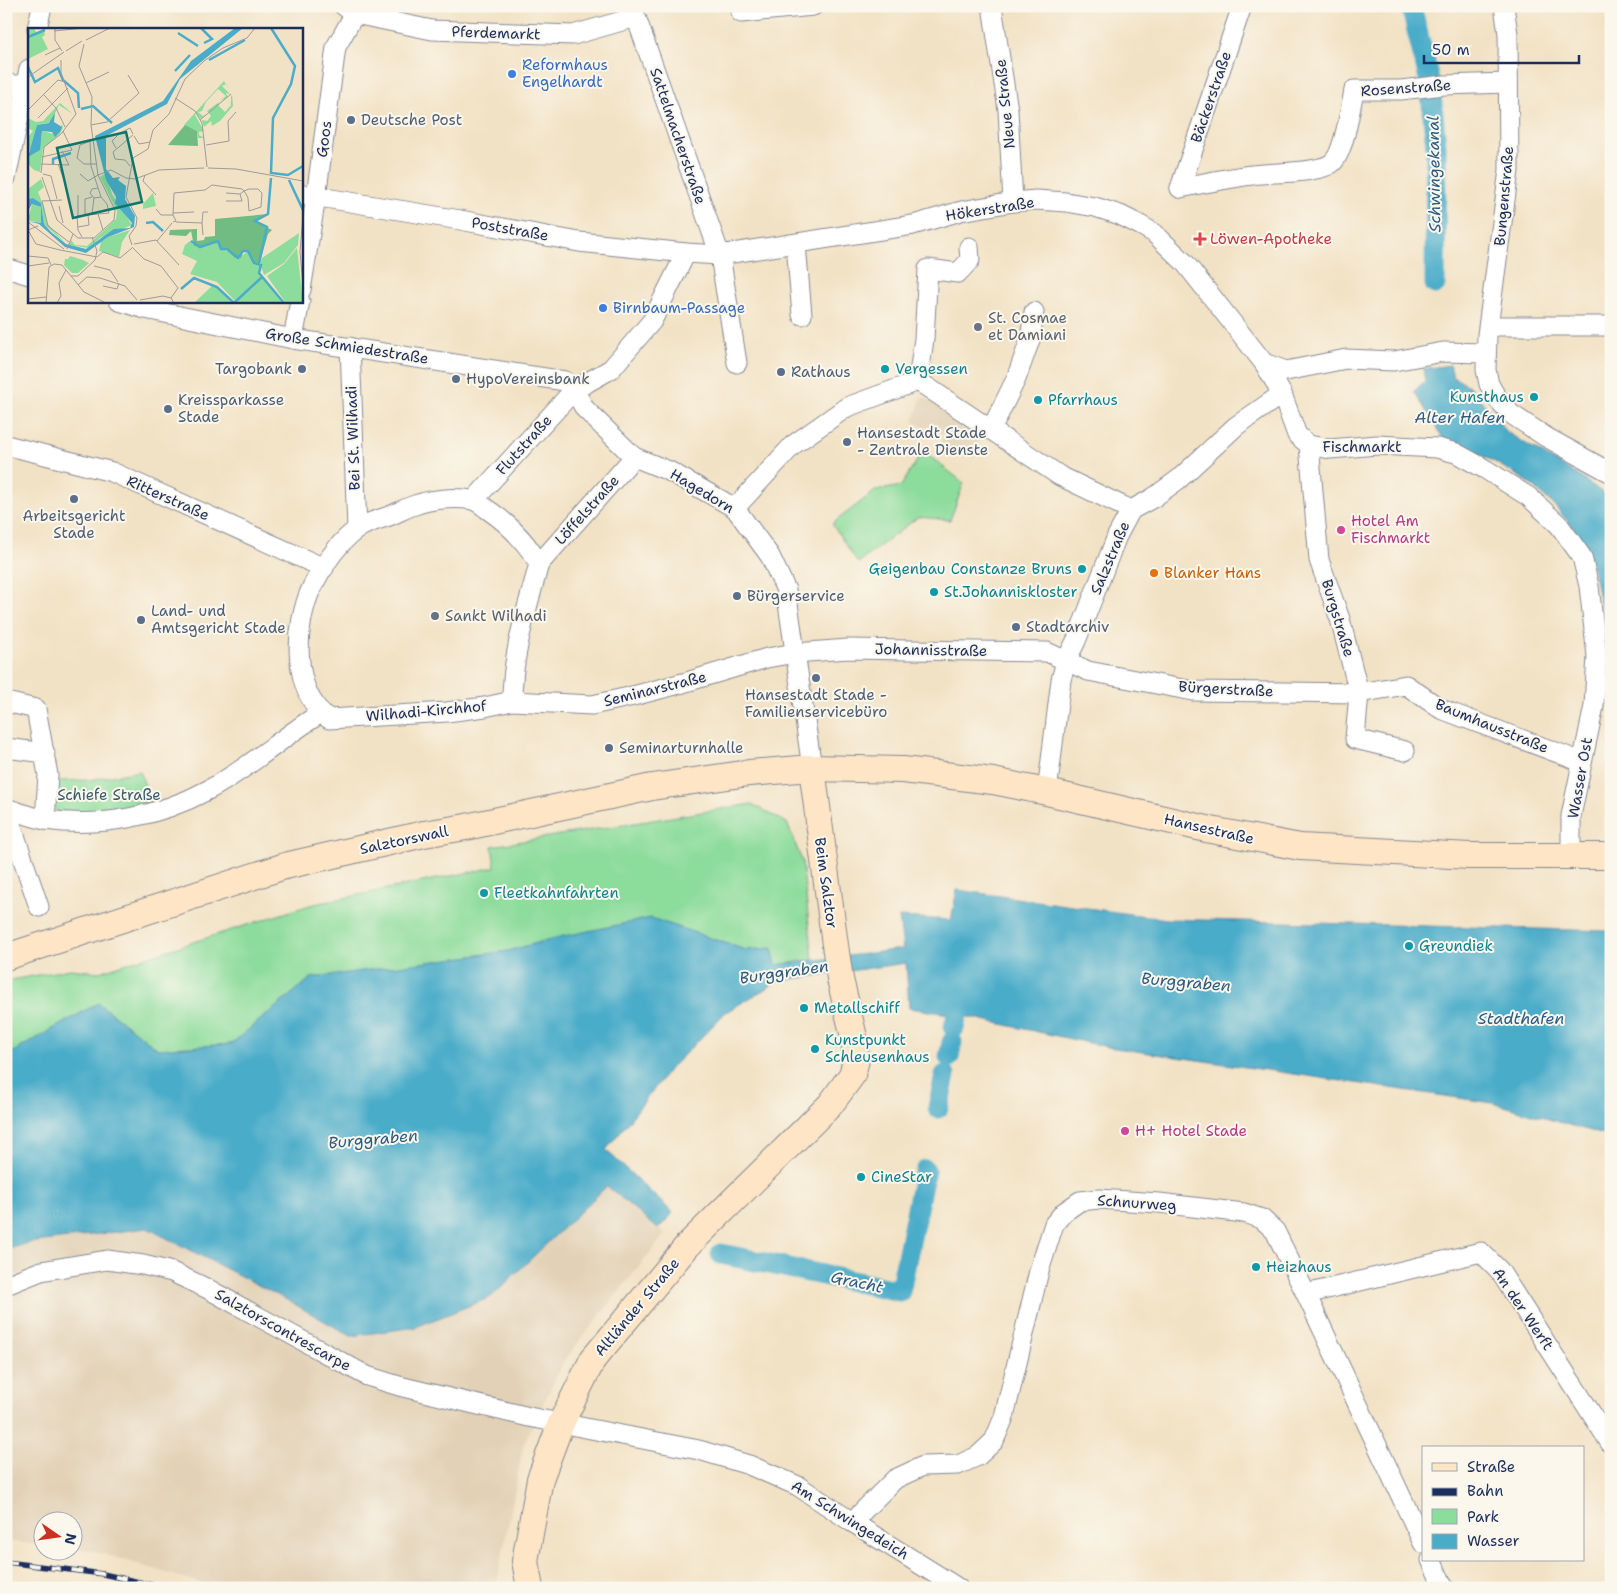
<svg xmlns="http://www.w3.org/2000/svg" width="1617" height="1594" font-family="'Shantell Sans',sans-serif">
<rect width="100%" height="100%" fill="#fbf7ec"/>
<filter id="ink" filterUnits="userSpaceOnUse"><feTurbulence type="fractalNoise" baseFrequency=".02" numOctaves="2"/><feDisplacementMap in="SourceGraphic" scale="10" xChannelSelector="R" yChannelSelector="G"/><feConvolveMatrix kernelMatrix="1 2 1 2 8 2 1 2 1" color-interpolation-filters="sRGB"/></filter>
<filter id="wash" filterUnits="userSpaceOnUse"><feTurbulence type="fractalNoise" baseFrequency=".0096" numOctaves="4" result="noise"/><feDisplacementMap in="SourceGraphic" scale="20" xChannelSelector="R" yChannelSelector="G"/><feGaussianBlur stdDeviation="1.12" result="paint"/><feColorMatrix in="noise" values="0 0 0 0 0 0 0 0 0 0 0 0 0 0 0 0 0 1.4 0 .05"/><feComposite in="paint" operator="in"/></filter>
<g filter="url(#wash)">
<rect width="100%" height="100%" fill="#f2e2c5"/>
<g fill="#e2d1b6">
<polygon points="922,397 950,410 982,429 974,458 940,445 943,435 913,422"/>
<polygon points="607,1186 665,1234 565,1359 524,1443 497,1582 497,1588 216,1588 94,1551 73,1548 72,1522 42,1522 42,1545 6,1541 6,1250 28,1243 147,1228 289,1301 351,1336 491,1297"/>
</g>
<g fill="#8cdc9b" stroke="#54867c">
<polygon points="923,451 964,483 950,520 918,517 858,563 832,524 875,491 901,486"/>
<polygon points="140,771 150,802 113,813 58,813 54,807 59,781 89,780"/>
<polygon points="752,804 787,823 802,861 813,960 776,965 772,948 746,950 651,918 555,938 508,951 311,978 231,1044 158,1049 98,1003 6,1056 6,981 70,969 99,972 310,905 495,867 492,846"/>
</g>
<g fill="#4aacc9" stroke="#326e94">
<polygon points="1450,365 1453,377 1469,386 1508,433 1576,474 1606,495 1611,502 1611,685 1603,616 1592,565 1575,530 1553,504 1527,481 1493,461 1463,447 1444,440 1414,391 1425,381 1423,369"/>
<polygon points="957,890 1167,919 1611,931 1611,1137 1493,1103 1108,1047 969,1017 909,1008 906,963 779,981 726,1012 669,1070 606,1150 673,1213 658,1229 607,1186 491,1297 416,1327 351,1336 289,1301 147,1228 28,1243 6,1250 6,1056 98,1003 158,1049 231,1044 311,978 508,951 555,938 651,918 746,950 772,948 776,965 903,949 899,917 951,920"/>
</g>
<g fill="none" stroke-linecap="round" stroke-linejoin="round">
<g stroke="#4aacc9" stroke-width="21">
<polyline points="1411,6 1430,83 1436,146 1435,284"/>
<polyline points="954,1028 963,987"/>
<polyline points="949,1057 952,1042"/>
<polyline points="938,1108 945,1075"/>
<polyline points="721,1254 900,1291 925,1170"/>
</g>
</g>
</g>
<g filter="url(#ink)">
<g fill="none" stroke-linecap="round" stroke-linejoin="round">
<g stroke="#868892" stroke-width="21">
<g id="street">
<polyline points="344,6 355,14 432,30 573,35 636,17 720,255 737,363"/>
<polyline points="992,6 1008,110 1013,202"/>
<polyline points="1504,6 1508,34 1509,170 1487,335 1486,370 1489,384 1497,398 1511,414 1546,437 1611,473"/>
<polyline points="741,13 813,6"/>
<polyline points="37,29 42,6"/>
<polyline points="6,84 25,86"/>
<polyline points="6,178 29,69"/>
<path d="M 1180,188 C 1204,183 1228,178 1252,175 C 1271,172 1318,174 1332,163 C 1344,153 1351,106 1354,90 L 1401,90 L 1444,85 L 1508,83"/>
<polyline points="1180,188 1242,6"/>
<polyline points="301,194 460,220 579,242 686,253 720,255 913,225 961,211 1013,202 1036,200 1066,202 1095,207 1120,215 1140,225 1154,233 1185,263 1264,363 1282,394 1297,435 1309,445 1330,449 1377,445 1437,448 1456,453 1485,469 1529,497 1559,525 1582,557 1589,586 1597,656 1594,706 1571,816 1571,856"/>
<polyline points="796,244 802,315"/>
<polyline points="6,268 29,275"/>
<polyline points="301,290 316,197 336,47 359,6"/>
<polyline points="119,301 145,309 293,339 565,381 574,390 585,409 634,457 669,471 735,508 770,556 786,590 812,768"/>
<polyline points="1489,326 1611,326"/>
<polyline points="293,339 300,301"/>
<polyline points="350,347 357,529"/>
<polyline points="1264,363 1286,371 1346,359 1394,361 1443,352 1485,353"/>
<polyline points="918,381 1060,476 1131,510"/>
<polyline points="918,381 924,339 928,269 958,273 970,260 969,247"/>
<polyline points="991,430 1016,379 1030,340 1034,312"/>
<polyline points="6,445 112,472 324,568"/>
<polyline points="1309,445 1319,560 1340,619 1359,693 1355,739 1405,751"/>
<polyline points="474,500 574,390 611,369 652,321 686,253"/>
<polyline points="735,508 793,445 847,407 918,381"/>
<polyline points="539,564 634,457"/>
<path d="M 512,701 C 512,653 527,609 539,564 C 526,541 509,524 487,509 C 483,506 477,501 472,500 C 455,497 431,499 415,505 C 408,507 401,511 394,514 C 383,519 366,522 356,530 C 338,543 322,567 312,587 C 294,625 291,692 329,719 L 447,712 L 485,707 L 512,701 L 592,705 L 629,697 L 683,683 L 767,658 L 795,653 L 848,649 L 1047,652 L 1088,671 L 1193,691 L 1359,693 L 1406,685 L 1441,709 L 1582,762"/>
<polyline points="6,702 36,709 48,775 45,820"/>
<polyline points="6,748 45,753"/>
<polyline points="1047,792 1061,680 1066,661 1076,641 1117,536 1131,510 1153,498 1179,479 1236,426 1282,394"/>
<path d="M 6,808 C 19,812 33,818 46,820 C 101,828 160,816 208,790 C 248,769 282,737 321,713"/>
<polyline points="6,809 39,907"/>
<polyline points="6,1285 41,1271 107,1260 143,1265 172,1272 208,1289 367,1376 399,1386 529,1417 699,1450 749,1465 798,1486 852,1522 958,1588"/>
<polyline points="1306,1294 1481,1252 1499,1270 1611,1444"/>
<polyline points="852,1522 895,1479 923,1466 958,1465 978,1456 994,1441 1004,1417 1039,1271 1054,1224 1064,1212 1080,1201 1099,1199 1159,1203 1244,1213 1262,1219 1275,1231 1306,1294 1423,1543"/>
<polyline points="1431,1560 1444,1588"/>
</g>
</g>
<g stroke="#868892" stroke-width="28">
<g id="secondary">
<polyline points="6,957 285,866 424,834 466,827 652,787 749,773 812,768 903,770 993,781 1047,792 1211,830 1300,847 1470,856 1611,856"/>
<polyline points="530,1588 525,1561 540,1479 561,1423 593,1359 688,1245 830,1105 852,1075 856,1060 854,1037 840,979 835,945 812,768"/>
</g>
</g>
<use href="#street" stroke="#fff" stroke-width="19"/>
<use href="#secondary" stroke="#fde5c5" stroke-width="26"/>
<g stroke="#1b2f5e" stroke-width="5.5">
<polyline id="rail" points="6,1562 103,1574 166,1588"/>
</g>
<use href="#rail" stroke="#fbf7ec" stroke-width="4" stroke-dasharray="11" stroke-linecap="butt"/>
</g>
</g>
<g fill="#3f7fe0" stroke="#fbf7ec" stroke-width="2">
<circle cx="512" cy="74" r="5"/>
<circle cx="603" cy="308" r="5"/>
</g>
<g fill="#5c6f8a" stroke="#fbf7ec" stroke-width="2">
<circle cx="351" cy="120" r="5"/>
<circle cx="302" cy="369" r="5"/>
<circle cx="781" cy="372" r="5"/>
<circle cx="456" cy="379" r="5"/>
<circle cx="168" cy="409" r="5"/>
<circle cx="847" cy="442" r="5"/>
<circle cx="74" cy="499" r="5"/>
<circle cx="737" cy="596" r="5"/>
<circle cx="141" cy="620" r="5"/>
<circle cx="1016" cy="627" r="5"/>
<circle cx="816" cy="678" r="5"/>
<circle cx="609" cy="748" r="5"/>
</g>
<path fill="#e0444e" stroke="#fbf7ec" stroke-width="2" d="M1197.5 231.5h5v5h5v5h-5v5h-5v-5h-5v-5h5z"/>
<g fill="#6b7280" stroke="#fbf7ec" stroke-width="2">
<circle cx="978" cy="327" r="5"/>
<circle cx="435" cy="616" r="5"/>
</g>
<g fill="#0f9aa8" stroke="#fbf7ec" stroke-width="2">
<circle cx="885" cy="369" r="5"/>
<circle cx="1534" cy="397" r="5"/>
<circle cx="1038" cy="400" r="5"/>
<circle cx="1082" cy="569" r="5"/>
<circle cx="934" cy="592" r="5"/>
<circle cx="484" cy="893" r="5"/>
<circle cx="1409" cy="946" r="5"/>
<circle cx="804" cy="1008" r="5"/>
<circle cx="815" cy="1049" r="5"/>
<circle cx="861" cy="1177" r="5"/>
<circle cx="1256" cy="1267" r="5"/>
</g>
<g fill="#d1479c" stroke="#fbf7ec" stroke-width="2">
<circle cx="1341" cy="530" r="5"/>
<circle cx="1125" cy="1131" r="5"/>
</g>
<circle fill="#e8710a" stroke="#fbf7ec" stroke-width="2" cx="1154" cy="573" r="5"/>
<g text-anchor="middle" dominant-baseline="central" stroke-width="4" stroke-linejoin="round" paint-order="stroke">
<g font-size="15" fill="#1b2f5e" stroke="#fbf7ec">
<text transform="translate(496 33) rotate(2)">Pferdemarkt</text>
<text transform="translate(1406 88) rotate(-4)">Rosenstraße</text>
<text transform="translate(1211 97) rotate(-71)">Bäckerstraße</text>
<text transform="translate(1005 104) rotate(-96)">Neue Straße</text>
<text transform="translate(678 136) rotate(71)">Sattelmacherstraße</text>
<text transform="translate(324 139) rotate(-82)">Goos</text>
<text transform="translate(1504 196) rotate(-85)">Bungenstraße</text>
<text transform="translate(990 209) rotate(-9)">Hökerstraße</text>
<text transform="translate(510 229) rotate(10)">Poststraße</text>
<text transform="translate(347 346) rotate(9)">Große Schmiedestraße</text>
<text transform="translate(353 438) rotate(-92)">Bei St. Wilhadi</text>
<text transform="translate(524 445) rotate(-48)">Flutstraße</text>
<text x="1362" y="447">Fischmarkt</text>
<text transform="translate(702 491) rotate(31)">Hagedorn</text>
<text transform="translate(168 498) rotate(24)">Ritterstraße</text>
<text transform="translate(587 510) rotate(-48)">Löffelstraße</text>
<text transform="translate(1110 558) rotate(-67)">Salzstraße</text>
<text transform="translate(1338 618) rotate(73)">Burgstraße</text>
<text transform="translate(931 650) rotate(1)">Johannisstraße</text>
<text transform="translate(655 689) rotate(-14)">Seminarstraße</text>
<text transform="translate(1226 689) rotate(3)">Bürgerstraße</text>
<text transform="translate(426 711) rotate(-5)">Wilhadi-Kirchhof</text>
<text transform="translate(1492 726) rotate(22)">Baumhausstraße</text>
<text transform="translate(1580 778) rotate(-80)">Wasser Ost</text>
<text transform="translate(1209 829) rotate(13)">Hansestraße</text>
<text transform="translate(404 840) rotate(-12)">Salztorswall</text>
<text transform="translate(826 883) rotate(82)">Beim Salztor</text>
<text transform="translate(1137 1203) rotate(4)">Schnurweg</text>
<text transform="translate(637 1307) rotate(-50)">Altländer Straße</text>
<text transform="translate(1523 1309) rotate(56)">An der Werft</text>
<text transform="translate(283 1330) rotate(29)">Salztorscontrescarpe</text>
<text transform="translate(850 1520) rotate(32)">Am Schwingedeich</text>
</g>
<g font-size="15" fill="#366cbe" stroke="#fbf7ec" text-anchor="start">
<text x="522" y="65">Reformhaus<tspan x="522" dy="17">Engelhardt</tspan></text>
<text x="613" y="308">Birnbaum-Passage</text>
</g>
<g font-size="15" fill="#4e5e75" stroke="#fbf7ec" text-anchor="start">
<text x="361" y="120">Deutsche Post</text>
<text x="292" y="369" text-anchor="end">Targobank</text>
<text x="791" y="372">Rathaus</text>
<text x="466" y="379">HypoVereinsbank</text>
<text x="178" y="400">Kreissparkasse<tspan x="178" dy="17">Stade</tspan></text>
<text x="857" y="433">Hansestadt Stade<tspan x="857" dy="17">- Zentrale Dienste</tspan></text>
<text x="74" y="516" text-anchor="middle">Arbeitsgericht<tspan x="74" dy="17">Stade</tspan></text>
<text x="747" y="596">Bürgerservice</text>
<text x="151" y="611">Land- und<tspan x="151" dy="17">Amtsgericht Stade</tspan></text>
<text x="1026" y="627">Stadtarchiv</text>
<text x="816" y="695" text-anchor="middle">Hansestadt Stade -<tspan x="816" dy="17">Familienservicebüro</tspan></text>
<text x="619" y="748">Seminarturnhalle</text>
</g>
<g font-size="15" fill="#be3a42" stroke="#fbf7ec" text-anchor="start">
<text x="1210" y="239">Löwen-Apotheke</text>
</g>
<g font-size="15" fill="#5b616d" stroke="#fbf7ec" text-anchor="start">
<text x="988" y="318">St. Cosmae<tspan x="988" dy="17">et Damiani</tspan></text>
<text x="445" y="616">Sankt Wilhadi</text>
</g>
<g font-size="15" fill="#0d838f" stroke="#fbf7ec" text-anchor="start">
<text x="895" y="369">Vergessen</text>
<text x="1524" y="397" text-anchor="end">Kunsthaus</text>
<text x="1048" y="400">Pfarrhaus</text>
<text x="1072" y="569" text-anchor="end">Geigenbau Constanze Bruns</text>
<text x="944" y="592">St.Johanniskloster</text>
<text x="494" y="893">Fleetkahnfahrten</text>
<text x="1419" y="946">Greundiek</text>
<text x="814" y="1008">Metallschiff</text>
<text x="825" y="1040">Kunstpunkt<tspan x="825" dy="17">Schleusenhaus</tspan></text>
<text x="871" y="1177">CineStar</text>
<text x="1266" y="1267">Heizhaus</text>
</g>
<g font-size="15" fill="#b23c85" stroke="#fbf7ec" text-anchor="start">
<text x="1351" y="521">Hotel Am<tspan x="1351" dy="17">Fischmarkt</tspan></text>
<text x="1135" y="1131">H+ Hotel Stade</text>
</g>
<g font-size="15" fill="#c56008" stroke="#fbf7ec" text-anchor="start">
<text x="1164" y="573">Blanker Hans</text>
</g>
<g font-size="15" fill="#375a6d" stroke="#fbf7ec">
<text x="109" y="795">Schiefe Straße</text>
</g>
<g font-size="16" font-style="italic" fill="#2b5b83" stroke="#fbf7ec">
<text transform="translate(1434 174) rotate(-91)">Schwingekanal</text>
<text x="1460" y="417">Alter Hafen</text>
<text transform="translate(784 972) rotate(-8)">Burggraben</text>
<text transform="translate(1186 982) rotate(5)">Burggraben</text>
<text x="1521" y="1018">Stadthafen</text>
<text transform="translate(373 1139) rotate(-5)">Burggraben</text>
<text transform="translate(857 1282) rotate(12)">Gracht</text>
</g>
</g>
<g transform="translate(28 28)">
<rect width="275" height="275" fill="#f2e2c5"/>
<path d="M 6,0 L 9,6 L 16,3 L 17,7 L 14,9 L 20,21 L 0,31 L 0,2 ZM 196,53 L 203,65 L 198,56 L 194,58 L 202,66 L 198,65 L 203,76 L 203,69 L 204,66 L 205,78 L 192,93 L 184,98 L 183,93 L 176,99 L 174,92 L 179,93 L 183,88 L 179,83 L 191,74 L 190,77 L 197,84 L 203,77 L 200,69 L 192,73 L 198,68 L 190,61 L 178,74 L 174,83 L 170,84 L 175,88 L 178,86 L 173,91 L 168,85 L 167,87 L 176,103 L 171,104 L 171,107 L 177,110 L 170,110 L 169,103 L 156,97 ZM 32,75 L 45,86 L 31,77 L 23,94 L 9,97 L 6,116 L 0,124 L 0,109 L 5,103 L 0,100 L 0,90 L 8,94 L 15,93 ZM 34,96 L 35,100 L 31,107 L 15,120 L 12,144 L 6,142 L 0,136 L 0,129 L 13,113 L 14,103 L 30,107 ZM 78,145 L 84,166 L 104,197 L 72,210 L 61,220 L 41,217 L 43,212 L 47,217 L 59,218 L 88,191 L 89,183 L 72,149 ZM 13,151 L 16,159 L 10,164 L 16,179 L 19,195 L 38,216 L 16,196 L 13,175 L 5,170 L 0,171 L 0,161 ZM 125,165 L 128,178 L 115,181 L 115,176 ZM 4,176 L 13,179 L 13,195 L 0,192 ZM 102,202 L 94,214 L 91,229 L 71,223 L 73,214 L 80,209 ZM 271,205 L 270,217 L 256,235 L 236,247 L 232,235 L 234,230 ZM 162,213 L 165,216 L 188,213 L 193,221 L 215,227 L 220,223 L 226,235 L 233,238 L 231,245 L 234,248 L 207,273 L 189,254 L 162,246 L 169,233 L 154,226 L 157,217 ZM 269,220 L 275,275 L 258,275 L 239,248 L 256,236 ZM 42,228 L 55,232 L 61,235 L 50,245 L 44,245 L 36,237 L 37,231 L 40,231 ZM 234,249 L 255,275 L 211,275 L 209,272 ZM 185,257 L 188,259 L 204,275 L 166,275 Z" fill="#8cdc9b"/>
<path d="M 157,97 L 169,103 L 170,118 L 140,117 ZM 240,186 L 227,193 L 244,202 L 240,206 L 231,237 L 224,234 L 220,223 L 215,224 L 213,230 L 207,230 L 199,222 L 193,221 L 188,213 L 175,219 L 166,218 L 163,203 L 158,208 L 141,207 L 142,202 L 169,201 L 169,213 L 176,212 L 177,209 L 187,208 L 187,191 Z" fill="#71bc83"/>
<path d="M 207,0 L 215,0 L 152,51 L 139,76 L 78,108 L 78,141 L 85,150 L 92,149 L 90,152 L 98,158 L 97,171 L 107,188 L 106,199 L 80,209 L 58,225 L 37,219 L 11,196 L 0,193 L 13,195 L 13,179 L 4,176 L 0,183 L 0,171 L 5,170 L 13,175 L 16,196 L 23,204 L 38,216 L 58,221 L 86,201 L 102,200 L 104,195 L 87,175 L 88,169 L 78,152 L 67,108 L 135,73 L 163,33 ZM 27,85 L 26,94 L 34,99 L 32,104 L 27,109 L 24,104 L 14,103 L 12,122 L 0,129 L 9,97 L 21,95 Z" fill="#4aacc9"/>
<path fill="none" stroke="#4aacc9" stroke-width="2.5" d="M 173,0 L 184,11 L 176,15M 243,0 L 267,38 L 263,56 L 245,90 L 243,145 L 260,147 L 275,138M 150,5 L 170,18M 0,9 L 17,2M 181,32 L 217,12M 0,39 L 7,54 L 30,40 L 35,52 L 50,65 L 51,80M 147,43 L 162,27M 53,81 L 65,78 L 84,95M 25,137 L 25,131 L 43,125M 261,152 L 275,182M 118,195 L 125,194 L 135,203M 163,213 L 172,219 L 190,213 L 193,221 L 199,221 L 210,230 L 215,223 L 220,223 L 226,235 L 233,237 L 231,245 L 256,275M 231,235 L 239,199 L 227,193 L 240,186 L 243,150M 153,261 L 166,250 L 189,259 L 206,275M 206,275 L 234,249"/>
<path fill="none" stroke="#9c9a9c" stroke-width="1" d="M 27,0 L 27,12 L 34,23M 26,3 L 56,0M 58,12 L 82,0M 38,23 L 54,13M 17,27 L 32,20M 33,32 L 33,45 L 48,86M 0,49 L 36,24M 58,55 L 81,44M 16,67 L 28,80 L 37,99M 147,70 L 167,83 L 174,95 L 179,139M 0,82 L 30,52 L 37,54M 10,90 L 40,60M 172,92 L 203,66M 63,97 L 79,94 L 111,65 L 100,47M 106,108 L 111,116 L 122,114M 63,113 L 52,117 L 49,130 L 56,136 L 69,136M 62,114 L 63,138 L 73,169M 178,117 L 201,113 L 200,93 L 208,84M 88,120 L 84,113 L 92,105 L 102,100 L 105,106M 34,123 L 41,137M 14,129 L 44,122 L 35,103M 13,136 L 41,137M 30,136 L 38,157M 102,138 L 97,132 L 87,131 L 85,124 L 105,107M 180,140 L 208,141 L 275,153M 13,145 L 16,119 L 33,106 L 48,86M 15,146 L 23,148 L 29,171M 52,146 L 60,153 L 70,147M 70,147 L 83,142 L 98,150 L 107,151 L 131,142 L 176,140M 117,147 L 115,153 L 128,167M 14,149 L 29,192 L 50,210 L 66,210 L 86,192 L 87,182 L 70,147 L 63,97 L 64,69 L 51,38 L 56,16M 184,157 L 214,161 L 216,163 L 218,166 L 220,170 L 221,183 L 233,179 L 234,165 L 230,161 L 221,161 L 216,163 L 212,166 L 198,165M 70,160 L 64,161 L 62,165 L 66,170 L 73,169M 34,172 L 14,173 L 20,198 L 41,214M 198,173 L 214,173 L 212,166M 31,178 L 35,195M 128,181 L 133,187 L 145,187M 145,185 L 166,184M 64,186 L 66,170M 70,186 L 75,202M 57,187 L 57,171 L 64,169M 60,187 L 81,185 L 79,176 L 73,169M 275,187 L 272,224 L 275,257M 50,188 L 50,167M 0,194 L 36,221M 145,194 L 148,193 L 145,187 L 146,165 L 177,162 L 184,157M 148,194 L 174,195 L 175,207M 174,195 L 175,184 L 180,184M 10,198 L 0,202 L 8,216 L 32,222 L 69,229 L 75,224 L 92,230 L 104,220M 50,199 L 61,197 L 60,187 L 49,188 L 50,202 L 54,209M 129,213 L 144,195M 106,216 L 128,212 L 151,237M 104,217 L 101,208 L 108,198 L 109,190 L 98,169 L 105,130 L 120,121 L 125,102 L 141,86 L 157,51 L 176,33 L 195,20 L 219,10 L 227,0M 104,219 L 116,231 L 133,238 L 150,260 L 143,270M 39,221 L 45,206M 0,228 L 20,230 L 23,237M 0,238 L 21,235M 66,238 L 82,242 L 90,254M 43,248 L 50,248 L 67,232 L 69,223 L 64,209M 50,257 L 59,249 L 72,250 L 97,258 L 109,272M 75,258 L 89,261 L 91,255M 0,271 L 18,269M 112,272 L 135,268 L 143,270 L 146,275M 18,275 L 21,239 L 26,236 L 34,237 L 56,264 L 78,275M 29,275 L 33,268 L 31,255 L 38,242"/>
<path fill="#0f766e" fill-opacity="0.15" stroke="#0f766e" stroke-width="2.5" d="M 98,104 L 114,174 L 45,190 L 29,120 Z"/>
<rect width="275" height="275" fill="none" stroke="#1b2f5e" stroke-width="2.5"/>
</g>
<rect width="1617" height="1594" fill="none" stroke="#fbf7ec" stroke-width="25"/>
<rect x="1422" y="1446" width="162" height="115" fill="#fbf7ec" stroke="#a1a7b3"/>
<rect x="1432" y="1463" width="25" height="8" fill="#fde5c5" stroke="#a1a7b3"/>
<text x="1467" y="1472" font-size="15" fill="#1b2f5e">Straße</text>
<rect x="1432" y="1488" width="25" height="8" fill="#1b2f5e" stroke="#a1a7b3"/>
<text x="1467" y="1496" font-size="15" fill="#1b2f5e">Bahn</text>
<rect x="1432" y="1509" width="25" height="15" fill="#8cdc9b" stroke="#a1a7b3"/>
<text x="1467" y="1522" font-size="15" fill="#1b2f5e">Park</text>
<rect x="1432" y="1534" width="25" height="15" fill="#4aacc9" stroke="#a1a7b3"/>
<text x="1467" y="1546" font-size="15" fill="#1b2f5e">Wasser</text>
<g transform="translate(58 1536) rotate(103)"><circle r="24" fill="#fbf7ec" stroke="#a1a7b3"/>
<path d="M0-4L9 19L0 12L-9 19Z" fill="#c8321e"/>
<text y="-8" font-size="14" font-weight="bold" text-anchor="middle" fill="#1b2f5e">N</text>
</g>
<path d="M1424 55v8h155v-8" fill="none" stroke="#1b2f5e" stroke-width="2.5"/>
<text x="1432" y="55" font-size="15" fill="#1b2f5e" stroke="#fbf7ec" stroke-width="4" paint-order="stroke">50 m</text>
</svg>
